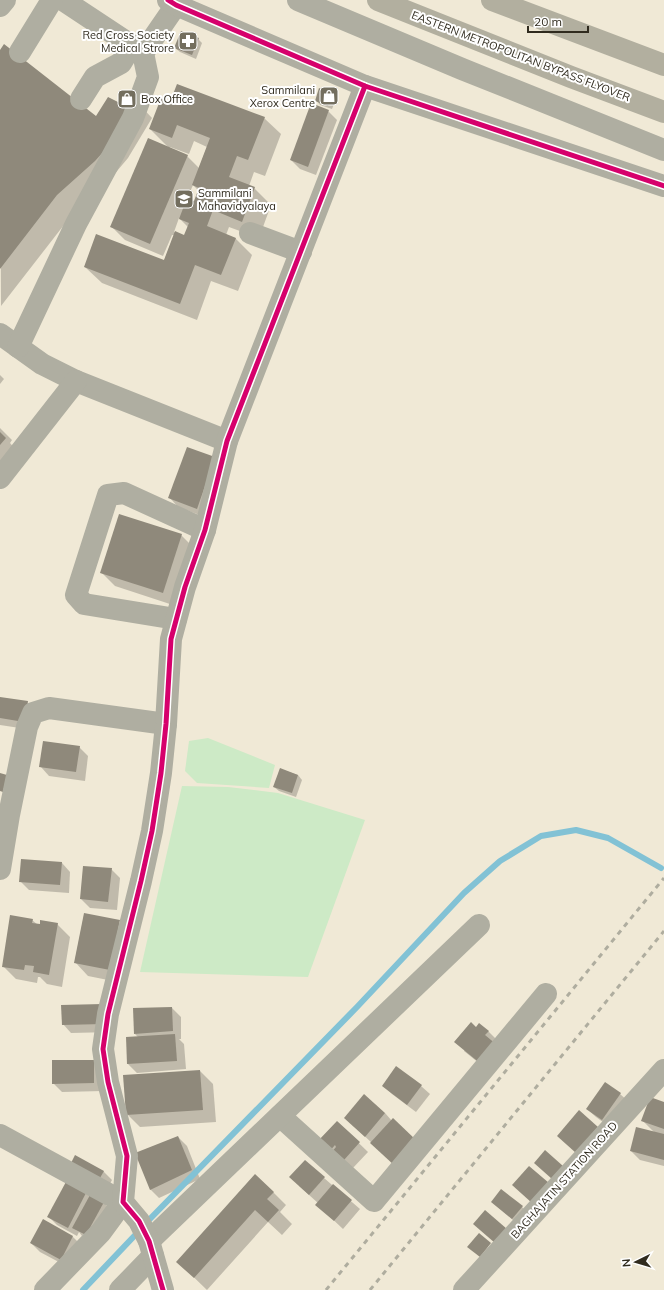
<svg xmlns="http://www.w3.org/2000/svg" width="664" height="1290" font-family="Mulish,sans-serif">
<rect width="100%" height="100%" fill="#f0e9d6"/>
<g fill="#cdeac6">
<polygon points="208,738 275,765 269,788 197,783 185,771 189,741"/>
<polygon points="182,786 228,787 278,793 365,820 308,977 140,972"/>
</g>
<g fill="#0003" fill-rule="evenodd">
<polygon points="198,39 202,43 196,59 180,52 175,48"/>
<polygon points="0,51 96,117 119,103 136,101 152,118 128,158 112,177 74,212 1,306"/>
<polygon points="332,94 336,99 332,109 320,105 316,100"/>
<path d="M 171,103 L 264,118 L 281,134 L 265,176 L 254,172 L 249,186 L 254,188 L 271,205 L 259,238 L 229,227 L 226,235 L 235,238 L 252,255 L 238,291 L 211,281 L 197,320 L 102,283 L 85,267 L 164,261 L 174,235 L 172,235 L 163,256 L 125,240 L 112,227 L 187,156 L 199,168 L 207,147 L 194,141 L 189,154 L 170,147 L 169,148 L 150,129 ZM 193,185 L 199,191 L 195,202 L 187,199 ZM 179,218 L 188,227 L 185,236 L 174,232 Z"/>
<polygon points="328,111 337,120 316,175 300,169 291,160"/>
<polygon points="0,375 4,379 0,384"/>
<polygon points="0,428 12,440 10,443 18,452 0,472"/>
<polygon points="223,467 205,517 178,507 170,498"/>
<polygon points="181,535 194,548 176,606 115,586 102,573"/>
<polygon points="0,698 27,702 36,711 33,730 0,725"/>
<polygon points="79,747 88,756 85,781 49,776 41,767"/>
<polygon points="280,769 298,775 302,780 296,797 279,791 274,787"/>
<polygon points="62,863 70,872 69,893 29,890 20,881"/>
<polygon points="111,869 120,878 117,910 90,908 81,899"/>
<polygon points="32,920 38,925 57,924 70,937 62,987 47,984 40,977 38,977 37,983 16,979 3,966"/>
<polygon points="133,934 123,983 88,976 75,962"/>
<polygon points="102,1005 112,1032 71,1033 63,1024"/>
<polygon points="172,1008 181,1017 181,1039 179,1039 184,1044 186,1069 137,1073 128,1064 138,1037 135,1034"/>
<polygon points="476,1028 488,1031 497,1040 490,1072 464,1051"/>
<polygon points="93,1061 102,1070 103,1091 62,1092 53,1083"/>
<polygon points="200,1071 213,1084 216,1122 140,1127 127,1114"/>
<polygon points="383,1086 421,1086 430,1094 416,1112 392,1094"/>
<polygon points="620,1094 629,1102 611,1128 596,1117 587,1109"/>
<polygon points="664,1103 664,1166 640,1160 631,1151 654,1132 643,1121"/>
<polygon points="385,1113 392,1121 372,1143 345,1118"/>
<polygon points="337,1122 368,1152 352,1169 327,1151"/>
<polygon points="178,1137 187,1146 200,1179 159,1198 150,1189"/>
<polygon points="103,1171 112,1180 106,1191 79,1176"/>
<polygon points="324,1178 360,1209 343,1229 326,1213 318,1203 299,1186"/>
<polygon points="68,1181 104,1203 112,1212 82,1236 79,1232 77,1236 57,1225 49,1217"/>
<polygon points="273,1192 286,1205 280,1212 292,1224 282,1235 268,1222 207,1290 178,1262"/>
<polygon points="492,1202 522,1207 531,1216 521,1227"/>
<polygon points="43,1221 73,1237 82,1246 70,1268 40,1252 31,1243"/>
</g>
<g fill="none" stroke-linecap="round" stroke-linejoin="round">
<g stroke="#82c2d5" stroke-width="6">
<polyline points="145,1224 357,1007 464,893 500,861 541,836 576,830 608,838 661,868"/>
<polyline points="83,1290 139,1231"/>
</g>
</g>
<g fill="#8f897b">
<polygon points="181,31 199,38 192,55 174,48"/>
<polygon points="4,44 96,116 108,97 118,102 122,94 136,100 112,142 95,161 57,195 0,269 0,50"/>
<polygon points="177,84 265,117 248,160 237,156 229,177 255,187 242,222 213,210 207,226 236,238 221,275 195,265 180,304 84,267 96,234 164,260 175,231 184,235 189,223 179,219 187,198 194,201 199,188 192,185 210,138 177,125 172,138 149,129 161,98 170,102"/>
<polygon points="319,88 333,94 328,106 315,101"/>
<polygon points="311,103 329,110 308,167 290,160"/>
<polygon points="148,138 188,155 150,244 110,227"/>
<polygon points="0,432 6,438 0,445"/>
<polygon points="187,447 215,457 197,509 168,498"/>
<polygon points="119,514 182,534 163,593 100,573"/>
<polygon points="0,697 28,701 24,722 0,718"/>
<polygon points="43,741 80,746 76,772 39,767"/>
<polygon points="280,768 298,775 292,793 273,787"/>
<polygon points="0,773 7,775 3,792 0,791"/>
<polygon points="21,859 62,862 60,885 19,882"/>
<polygon points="83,866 112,868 108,902 80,899"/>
<polygon points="84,913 120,920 110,970 74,963"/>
<polygon points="10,915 33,919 32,923 40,924 40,920 58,923 49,975 33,972 34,966 25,965 24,970 2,967"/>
<polygon points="103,1004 103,1024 62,1025 61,1005"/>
<polygon points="172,1007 173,1031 134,1034 133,1008"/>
<polygon points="471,1022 476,1027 479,1023 489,1031 485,1035 497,1045 481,1064 454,1042"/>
<polygon points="175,1034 177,1061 127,1064 126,1037"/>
<polygon points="52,1060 94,1060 94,1083 52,1084"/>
<polygon points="396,1066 422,1085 407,1105 382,1086"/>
<polygon points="200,1070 203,1110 126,1115 123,1075"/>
<polygon points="605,1082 621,1093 602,1120 586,1109"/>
<polygon points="364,1094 385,1113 365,1137 344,1118"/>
<polygon points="650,1097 664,1102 664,1129 641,1121"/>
<polygon points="579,1110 598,1127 576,1153 557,1136"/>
<polygon points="393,1118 417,1141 395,1166 370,1143"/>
<polygon points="337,1121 360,1142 344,1160 330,1154 336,1147 335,1145 328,1153 317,1142"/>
<polygon points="636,1127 664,1134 664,1160 630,1151"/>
<polygon points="178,1136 192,1170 150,1190 135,1153"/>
<polygon points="545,1150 563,1166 552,1179 534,1163"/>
<polygon points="75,1155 104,1171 97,1183 69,1167"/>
<polygon points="305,1160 325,1177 309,1195 289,1177"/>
<polygon points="529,1166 549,1183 532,1203 512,1185"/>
<polygon points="255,1174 274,1192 267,1199 279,1210 268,1222 255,1210 194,1278 176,1262"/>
<polygon points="67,1180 87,1191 68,1228 47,1217"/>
<polygon points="333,1184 352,1200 334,1221 315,1205"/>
<polygon points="501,1189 523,1206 512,1219 491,1202"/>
<polygon points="90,1195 104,1202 86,1235 72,1228"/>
<polygon points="485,1210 507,1229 495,1243 473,1224"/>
<polygon points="43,1219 73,1236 61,1260 30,1243"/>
<polygon points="479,1233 491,1243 480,1257 467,1247"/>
</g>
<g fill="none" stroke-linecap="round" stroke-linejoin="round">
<g stroke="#afaea1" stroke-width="22">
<polyline points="63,0 143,53 176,5"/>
<polyline points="168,0 176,5 365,86 664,186"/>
<polyline points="298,0 462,69 664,150"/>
<polyline points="0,6 5,0"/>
<polyline points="20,52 52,0"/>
<polyline points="81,99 95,77 121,63 132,45"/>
<polyline points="250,233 301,252"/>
<polyline points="0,334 42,364 76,381 227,441"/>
<polyline points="18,347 76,224 133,118 148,77 143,53"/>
<polyline points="0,478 76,381"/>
<polyline points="176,619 84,604 76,595 108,495 124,493 205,530"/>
<polyline points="0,869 9,815 27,727 33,713 49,708 166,724"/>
<polyline points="280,1116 374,1201 546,994"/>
<polyline points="0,1135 123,1202 101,1232 45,1290"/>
<polyline points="149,1241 479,925"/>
<polyline points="120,1290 153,1256"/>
<polyline points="163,1290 149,1241 139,1221 123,1202 127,1156 108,1082 103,1049 108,1014 141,881 152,831 161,773 166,724 171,639 185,587 205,530 227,441 365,86"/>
<polyline points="464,1290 664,1070"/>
</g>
<g stroke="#b2af9f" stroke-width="22">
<polyline points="378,0 571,77 664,112"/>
<polyline points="492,0 664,65"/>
</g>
<g stroke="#afad9f" stroke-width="3" stroke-dasharray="5 5" stroke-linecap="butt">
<polyline points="326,1290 664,878"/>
<polyline points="370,1290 664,931"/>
</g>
<g stroke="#fff" stroke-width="8">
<g id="cycleway">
<polyline points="168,0 176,5 365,86 664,186"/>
<polyline points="163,1290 149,1241 139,1221 123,1202 127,1156 108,1082 103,1049 108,1014 141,881 152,831 161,773 166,724 171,639 185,587 205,530 227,441 365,86"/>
</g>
</g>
<use href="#cycleway" stroke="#d6006c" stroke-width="5"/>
</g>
<defs>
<g id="pharmacy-square" transform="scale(1)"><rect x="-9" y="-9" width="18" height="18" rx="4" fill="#736e5e" stroke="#fff"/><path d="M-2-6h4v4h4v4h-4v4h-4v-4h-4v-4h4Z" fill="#fff"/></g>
<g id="shop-square" transform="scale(1)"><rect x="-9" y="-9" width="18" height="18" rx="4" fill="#736e5e" stroke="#fff"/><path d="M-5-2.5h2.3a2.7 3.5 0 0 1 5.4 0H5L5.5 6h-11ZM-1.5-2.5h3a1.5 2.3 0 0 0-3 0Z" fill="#fff"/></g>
<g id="university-square" transform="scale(1)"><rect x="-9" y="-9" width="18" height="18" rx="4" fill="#736e5e" stroke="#fff"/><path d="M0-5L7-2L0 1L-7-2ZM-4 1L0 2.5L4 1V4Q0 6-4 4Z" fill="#fff"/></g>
</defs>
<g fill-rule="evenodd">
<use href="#pharmacy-square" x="188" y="41"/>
<use href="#shop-square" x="329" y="96"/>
<use href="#shop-square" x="127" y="99"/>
<use href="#university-square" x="184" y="199"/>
</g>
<g text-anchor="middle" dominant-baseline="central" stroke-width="4" stroke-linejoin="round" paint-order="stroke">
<g font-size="11" fill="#302b1e" stroke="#fff" text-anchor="end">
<text x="174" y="35">Red Cross Society<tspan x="174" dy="13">Medical Strore</tspan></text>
<text x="315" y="90">Sammilani<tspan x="315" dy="13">Xerox Centre</tspan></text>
<text x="141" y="99" text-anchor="start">Box Office</text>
<text x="198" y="193" text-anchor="start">Sammilani<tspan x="198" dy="13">Mahavidyalaya</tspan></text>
</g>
<g font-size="11" fill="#302b1e" stroke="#fff">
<text transform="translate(521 56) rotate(21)">EASTERN METROPOLITAN BYPASS FLYOVER</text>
<text transform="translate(564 1180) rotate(-48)">BAGHAJATIN STATION ROAD</text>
</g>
</g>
<g transform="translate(636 1262) rotate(265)" stroke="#ffffff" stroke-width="3" paint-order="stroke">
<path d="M0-3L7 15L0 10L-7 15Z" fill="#302b1e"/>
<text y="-6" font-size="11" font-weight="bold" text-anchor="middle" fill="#302b1e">N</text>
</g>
<path d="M528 26v6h60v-6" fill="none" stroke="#302b1e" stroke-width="2"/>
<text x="534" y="26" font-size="12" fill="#302b1e" stroke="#ffffff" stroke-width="3" paint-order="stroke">20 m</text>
</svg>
